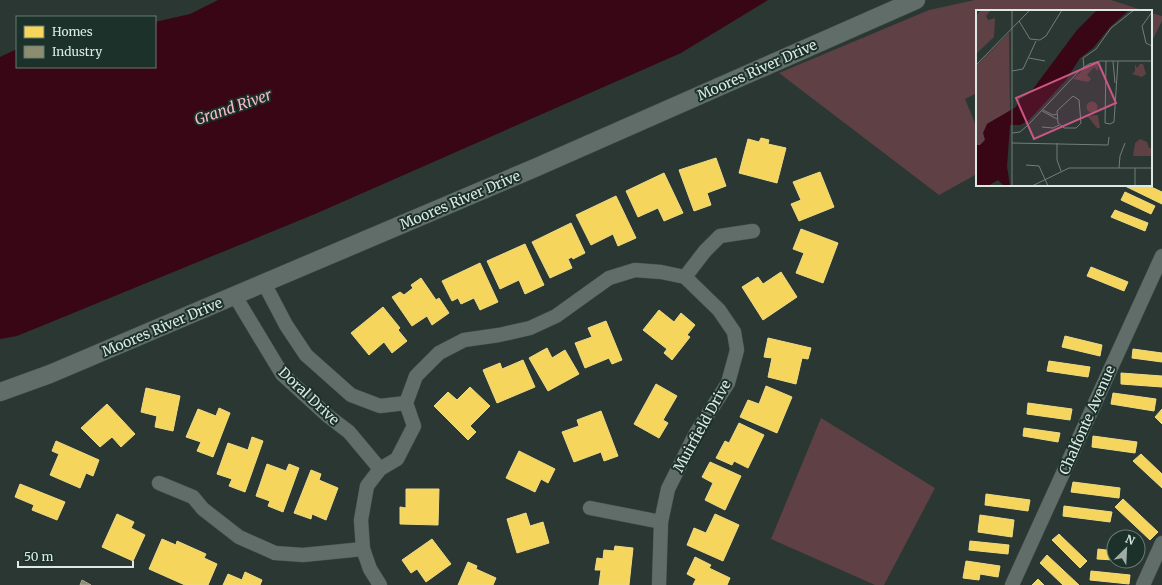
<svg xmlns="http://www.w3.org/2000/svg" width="1162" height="585" font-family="Merriweather,serif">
<rect width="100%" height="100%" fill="#2a3733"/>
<g fill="#5f4044">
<polygon points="975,0 1111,0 1145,11 977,11 977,93 965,99 977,128 977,174 939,195 779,73 929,10"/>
<polygon points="1151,13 1162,16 1162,21 1151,43"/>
<polygon points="821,418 935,488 884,585 875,585 771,539"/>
</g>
<polygon fill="#380615" points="218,0 768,0 681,53 315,214 17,336 0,339 0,57 17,49 17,67 155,67 155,22 190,14"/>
<g fill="#f6d55c" stroke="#eedb85">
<polygon points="761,138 769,140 768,144 786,148 777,183 739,173 748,139 759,142"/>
<polygon points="716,158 726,186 707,193 711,205 694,211 679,170"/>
<polygon points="820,172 834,207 799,221 791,204 801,200 793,182"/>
<polygon points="664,173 683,213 664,221 658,208 638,217 626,191"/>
<polygon points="1126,185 1147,185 1162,192 1162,204 1125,186"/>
<polygon points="1125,192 1155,206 1151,214 1121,200"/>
<polygon points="616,196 636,238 618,246 613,234 591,245 576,215"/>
<polygon points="1115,210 1148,223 1145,231 1111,217"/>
<polygon points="571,223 585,253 573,259 572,257 568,259 572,268 550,278 532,242"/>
<polygon points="801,229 838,243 823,283 796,273 804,253 793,249"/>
<polygon points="525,244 544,285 525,294 519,280 500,289 487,261"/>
<polygon points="480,263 498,302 480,310 474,298 461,304 458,298 452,301 442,281"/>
<polygon points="1091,267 1128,282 1124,291 1087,276"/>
<polygon points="781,272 797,297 763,320 742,287 758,277 763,284"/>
<polygon points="421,278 436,300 439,298 449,313 432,325 427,316 412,326 392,297 400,292 404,295 413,288 411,285"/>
<polygon points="383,307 400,328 398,330 407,341 392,353 384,342 369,355 351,333"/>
<polygon points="659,310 674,322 681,313 695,325 687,335 690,337 672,360 664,353 667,349 643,330"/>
<polygon points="606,321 622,360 612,364 609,358 585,368 575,343 592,337 588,328"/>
<polygon points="1065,336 1102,345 1100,356 1062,347"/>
<polygon points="768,338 811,348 808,359 802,358 796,384 768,377 772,358 764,357"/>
<polygon points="547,348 552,358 565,350 579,374 548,391 529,358"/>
<polygon points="1133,349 1162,353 1162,362 1132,358"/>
<polygon points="523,360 535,387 497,403 483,370 500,363 502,369"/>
<polygon points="1049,361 1090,367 1088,377 1047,371"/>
<polygon points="1121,373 1162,376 1162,387 1121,384"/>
<polygon points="656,384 677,396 663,420 668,423 659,438 634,424"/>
<polygon points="766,386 792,397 777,433 740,417 748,400 759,404"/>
<polygon points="470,387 490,406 470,426 476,432 468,440 434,406 448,392 457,400"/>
<polygon points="146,388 180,396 173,431 155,427 157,416 141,412"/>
<polygon points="1113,393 1156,399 1154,411 1111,404"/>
<polygon points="1028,403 1072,409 1070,420 1027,414"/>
<polygon points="107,404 135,434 121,447 112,437 100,447 81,428"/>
<polygon points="219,408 230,413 213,457 197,451 201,442 186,437 198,409 216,416"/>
<polygon points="1162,409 1162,424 1155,417"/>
<polygon points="601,411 618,456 604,461 601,452 574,462 562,432 579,426 577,420"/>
<polygon points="739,423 764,435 748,468 734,461 732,465 716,458 725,441 729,443"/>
<polygon points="1024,428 1060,433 1058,442 1023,436"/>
<polygon points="1093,436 1137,442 1135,453 1092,447"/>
<polygon points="252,437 263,441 245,492 229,486 232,479 217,474 228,443 248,450"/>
<polygon points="56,441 99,460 93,476 86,473 80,488 50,475 59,454 52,451"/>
<polygon points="519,451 555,469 548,483 541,479 535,492 506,478"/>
<polygon points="1141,454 1162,474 1162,488 1133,461"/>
<polygon points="710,462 741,476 725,510 705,500 713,483 702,477"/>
<polygon points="267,464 286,471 289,464 299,468 283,512 268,506 270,501 256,496"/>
<polygon points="311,470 321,474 319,480 338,488 326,520 312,514 311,519 294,513"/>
<polygon points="1073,482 1120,488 1119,498 1071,492"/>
<polygon points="20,484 65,502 57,520 32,510 34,505 15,497"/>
<polygon points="406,489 439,489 438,525 400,524 400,507 406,508"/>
<polygon points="986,494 1030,500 1028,511 985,505"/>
<polygon points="1123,499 1158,532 1150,540 1115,507"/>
<polygon points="1064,506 1112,512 1110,522 1063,516"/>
<polygon points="526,513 530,526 543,522 549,543 517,553 507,519"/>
<polygon points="117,514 134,522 131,528 145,535 133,561 102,547"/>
<polygon points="715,514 739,525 723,561 687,545 694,528 706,533"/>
<polygon points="980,515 1014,520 1012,537 978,532"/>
<polygon points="1059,534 1087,561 1080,568 1052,540"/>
<polygon points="162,539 176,545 177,541 206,554 204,558 217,564 208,585 185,585 149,569"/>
<polygon points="432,539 451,564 426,582 417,569 411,573 402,560"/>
<polygon points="970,541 1009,545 1008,554 969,550"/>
<polygon points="615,546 633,548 629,585 599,585 601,570 595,570 597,558 603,559 604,550 614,551"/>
<polygon points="1098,549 1114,551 1114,560 1097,559"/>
<polygon points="1047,555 1079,585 1063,585 1040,563"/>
<polygon points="695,557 711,565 709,568 730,578 727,585 693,585 696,579 687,574"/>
<polygon points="966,561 1000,566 998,577 980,574 979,580 963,578"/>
<polygon points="468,562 477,566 476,569 496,578 493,585 458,585"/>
<polygon points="1091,571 1130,575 1129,584 1090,580"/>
<polygon points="245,572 262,580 260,585 223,585 228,574 242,580"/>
<polygon points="1038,579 1044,585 1032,585"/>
</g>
<polygon fill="#8c8c6e" stroke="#a4a891" points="82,580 91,585 80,585"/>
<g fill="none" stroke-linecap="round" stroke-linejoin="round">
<g stroke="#47534e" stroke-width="15">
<g id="minor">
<polyline points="685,277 705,251 720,236 753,231"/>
<polyline points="264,283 286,325 306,355 351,395 380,406 406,403"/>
<polyline points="235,296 282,374 328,416 349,432 380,469"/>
<polyline points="159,483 193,497 203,509 239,537 275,553 303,555 363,549"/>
<polyline points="590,508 661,522"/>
<polyline points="380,585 370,569 363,549 361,520 367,486 380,469 397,459 414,426 406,403 416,376 439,353 464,340 499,335 530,328 556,316 609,278 635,270 661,272 685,277 719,310 734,332 737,350 728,383 696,433 668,489 661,522 659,585"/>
<polyline points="1012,585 1162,256"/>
<polyline points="1143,585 1162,543"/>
</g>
</g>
<g stroke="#47534e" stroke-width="19">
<polyline id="tertiary" points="0,392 50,374 537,167 916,0"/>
</g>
<use href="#minor" stroke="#616d69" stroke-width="14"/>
<use href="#tertiary" stroke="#616d69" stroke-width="18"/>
</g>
<g text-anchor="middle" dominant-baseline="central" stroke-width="4" stroke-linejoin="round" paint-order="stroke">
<g font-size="14" fill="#dce9e4" stroke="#1b312a">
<text transform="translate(757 70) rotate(-24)">Moores River Drive</text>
<text transform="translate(460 200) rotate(-23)">Moores River Drive</text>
<text transform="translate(162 327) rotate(-23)">Moores River Drive</text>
<text transform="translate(309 396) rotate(43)">Doral Drive</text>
<text transform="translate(1087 420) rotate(-66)">Chalfonte Avenue</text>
<text transform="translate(702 426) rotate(-61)">Muirfield Drive</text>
</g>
<g font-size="15" font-style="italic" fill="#f7bbc4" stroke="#1b312a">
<text transform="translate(233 107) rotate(-19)">Grand River</text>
</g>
</g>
<g transform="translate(976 10)">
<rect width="176" height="176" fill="#2a3733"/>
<path d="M 5,0 L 15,0 L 10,6 L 12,10 L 19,8 L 18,27 L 0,44 L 0,6 ZM 33,23 L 34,101 L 11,114 L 9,130 L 4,136 L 0,135 L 0,56 ZM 122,53 L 122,61 L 118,57 L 111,65 L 115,69 L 112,72 L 97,69 L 110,57 ZM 159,54 L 161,58 L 164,54 L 167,54 L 170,64 L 166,67 L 156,64 L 159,61 ZM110.5 97a5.5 5.5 0 1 1 11 0a5.5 5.5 0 1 1-11 0ZM 122,105 L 124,118 L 121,118 L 111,106 ZM 164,129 L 171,132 L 173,138 L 176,138 L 176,146 L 157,146 L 159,133 Z" fill="#5f4044"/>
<path d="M 121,0 L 153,0 L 134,17 L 117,38 L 104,48 L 90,70 L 52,111 L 44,115 L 34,115 L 31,156 L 34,176 L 28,176 L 22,170 L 12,176 L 0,176 L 0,135 L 4,135 L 9,130 L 7,123 L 11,114 L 40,97 L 44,89 L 54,83 L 101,20 Z" fill="#380615"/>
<path fill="none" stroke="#717e7a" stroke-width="1" d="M 176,2 L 166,16 L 170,33 L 176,36M 43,11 L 54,29 L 64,30 L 70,26 L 86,0M 53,48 L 69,51M 130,51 L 129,113 L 134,114 L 138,112 L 142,51M 137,51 L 139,73M 0,55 L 54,0M 108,57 L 107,48 L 120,39 L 135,18 L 158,0M 36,61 L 47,59 L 60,31M 97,86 L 103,90 L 105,113 L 100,118 L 88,118 L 82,113 L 81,101 ZM 67,100 L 77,105 L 81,104M 66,101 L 81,109M 66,117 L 77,118 L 83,115M 36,123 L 44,122 L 52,115 L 105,59 L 113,54 L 124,51 L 176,51M 36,133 L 132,135 L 133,127M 81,133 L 81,150 L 85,161M 50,155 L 63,156 L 72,176M 143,158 L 144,146 L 149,133M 159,158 L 159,175M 36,176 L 36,0M 56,176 L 93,158 L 176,158M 100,176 L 175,176"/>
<path fill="#ca5784" fill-opacity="0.15" stroke="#ca5784" stroke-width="2" d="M 122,52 L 140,93 L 58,129 L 40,88 Z"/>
<rect width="176" height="176" fill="none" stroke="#dce9e4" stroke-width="2"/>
</g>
<rect x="16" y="16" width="140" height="52" fill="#1b312a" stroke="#687b74"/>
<rect x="24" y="26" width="20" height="12" fill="#f6d55c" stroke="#687b74"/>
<text x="52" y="36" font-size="12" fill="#dce9e4">Homes</text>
<rect x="24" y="46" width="20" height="12" fill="#8c8c6e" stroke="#687b74"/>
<text x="52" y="56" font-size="12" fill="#dce9e4">Industry</text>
<g transform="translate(1126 549) rotate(24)"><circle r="19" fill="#1b312a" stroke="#687b74"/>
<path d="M0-3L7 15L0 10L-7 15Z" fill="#9eaba6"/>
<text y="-6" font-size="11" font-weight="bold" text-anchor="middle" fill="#dce9e4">N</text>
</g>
<path d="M18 561v6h115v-6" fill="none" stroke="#dce9e4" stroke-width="2"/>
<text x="24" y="561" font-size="12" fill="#dce9e4" stroke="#1b312a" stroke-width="3" paint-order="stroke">50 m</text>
</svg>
